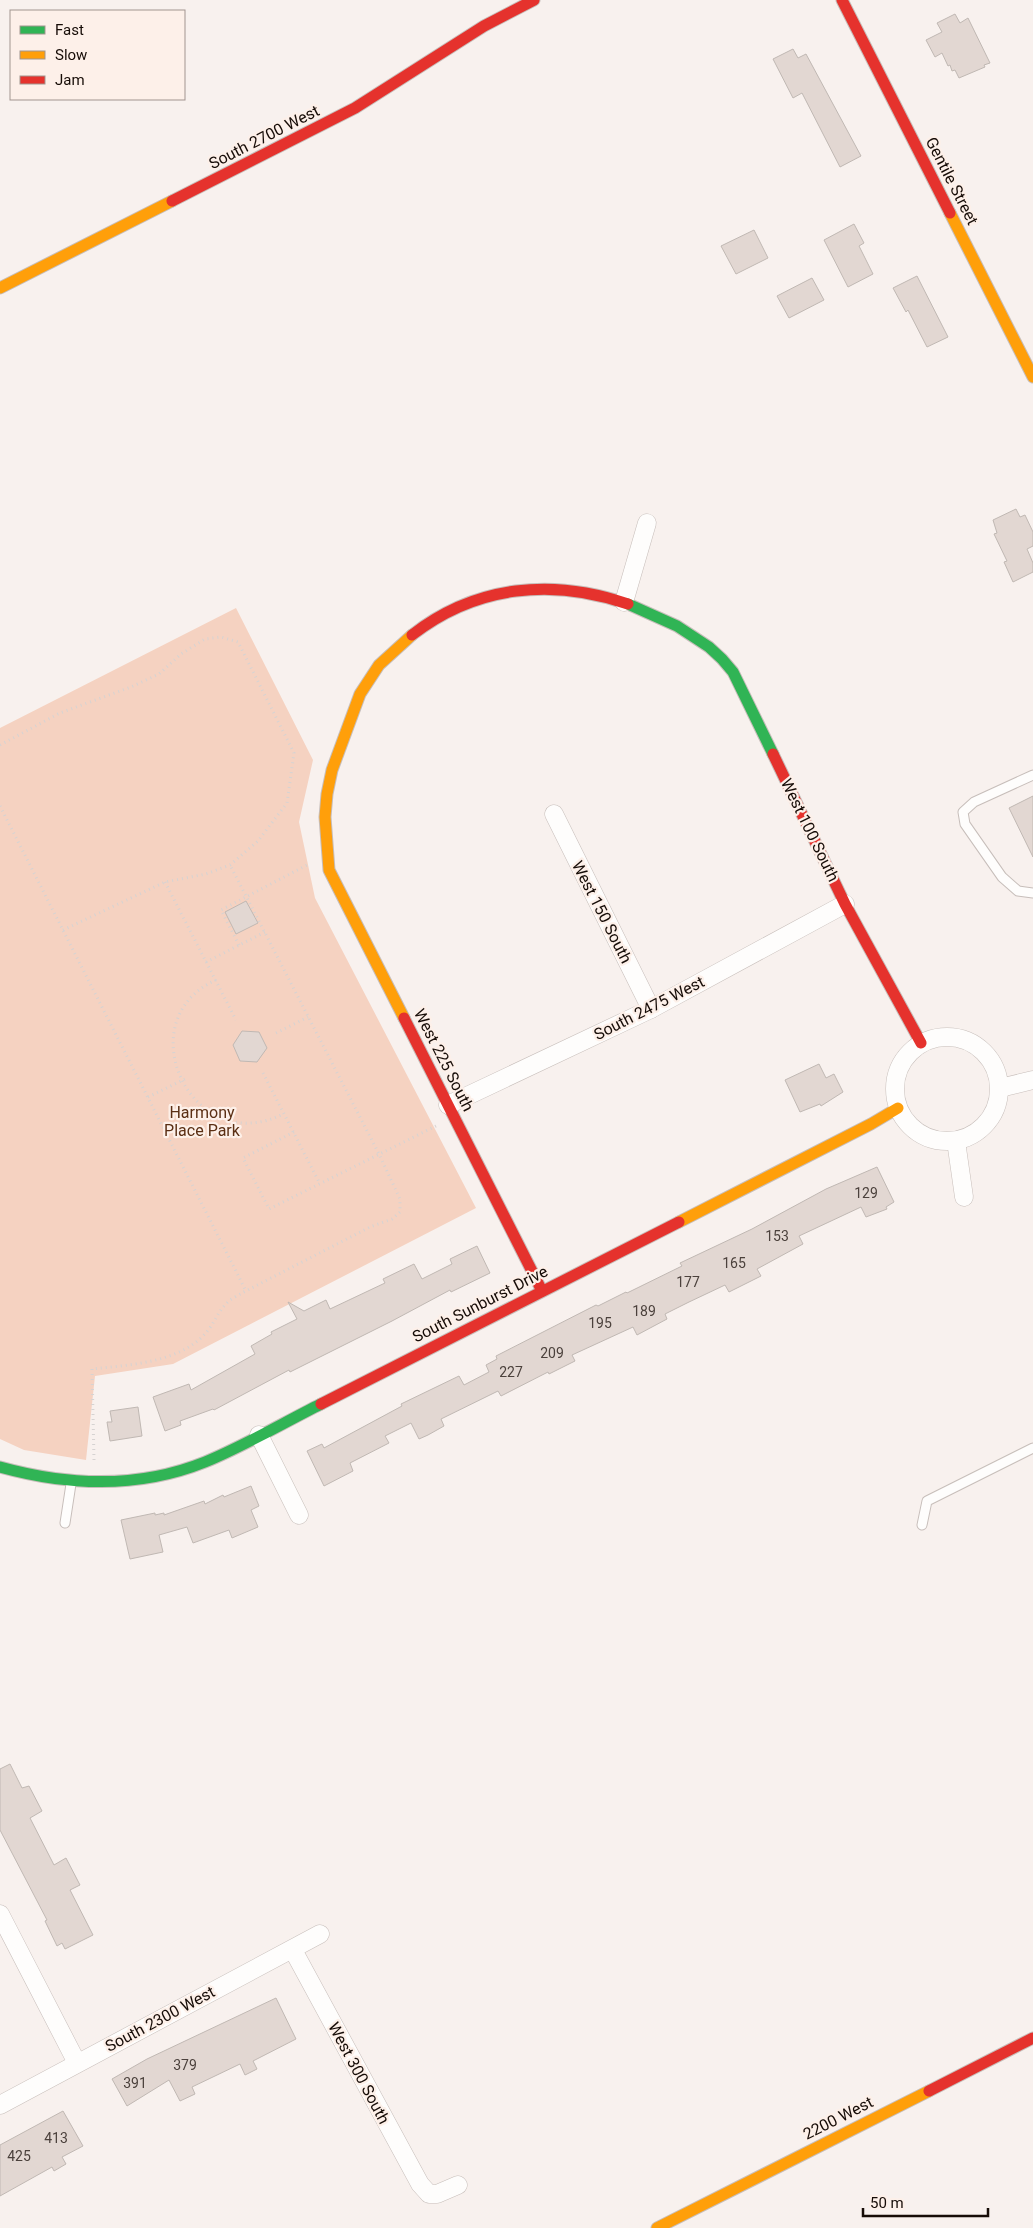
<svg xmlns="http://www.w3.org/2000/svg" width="1033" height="2228" font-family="Roboto,sans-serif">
<rect width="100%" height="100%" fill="#f8f1ee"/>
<polygon fill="#f5d2c1" points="236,608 313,760 299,822 315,898 476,1208 173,1364 95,1376 86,1460 24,1450 0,1439 0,728"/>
<g fill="#e2d7d2" stroke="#c0b8b3">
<polygon points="955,14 960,23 968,18 990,63 984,65 985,67 959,78 955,70 952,71 950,65 948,66 942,53 935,57 926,40 942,32 937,23"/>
<polygon points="793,49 798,58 806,54 861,156 840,167 802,93 793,98 773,59"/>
<polygon points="854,224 864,243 859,246 873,274 848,287 824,240"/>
<polygon points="754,230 768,258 736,274 721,246"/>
<polygon points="917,276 948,337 927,347 908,310 906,312 893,288"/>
<polygon points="812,278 824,300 789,318 777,296"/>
<polygon points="1016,509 1020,517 1025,515 1033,532 1033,546 1027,549 1033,563 1033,572 1013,582 1004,562 1007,561 994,534 997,533 993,520"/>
<polygon points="1033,796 1033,857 1009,808"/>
<polygon points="246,901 258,923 236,934 225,912"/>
<polygon points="242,1031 259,1032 267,1048 257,1062 240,1061 233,1045"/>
<polygon points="819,1064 826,1078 834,1074 843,1092 821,1106 820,1104 800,1112 785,1080"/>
<polygon points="877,1167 894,1202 886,1207 887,1209 866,1217 861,1207 799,1236 803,1244 757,1269 761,1276 729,1292 725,1285 689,1302 665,1314 667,1319 637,1335 633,1327 572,1355 575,1361 549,1374 548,1372 501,1396 498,1391 441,1419 444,1426 428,1435 419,1439 411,1423 385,1436 389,1443 350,1463 353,1471 324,1486 307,1451 322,1444 324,1448 402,1406 401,1404 459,1376 464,1385 489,1372 486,1365 497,1359 496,1356 596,1305 598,1306 626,1292 627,1293 682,1266 680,1263 752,1229 826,1189"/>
<polygon points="477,1246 490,1273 451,1292 450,1290 392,1321 290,1372 289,1370 214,1410 213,1409 180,1421 181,1425 165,1431 153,1397 189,1384 191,1390 255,1354 251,1346 272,1334 271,1332 297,1319 288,1302 304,1311 326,1300 330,1309 385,1283 383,1279 414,1264 422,1279 452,1264 450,1259"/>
<polygon points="138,1407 142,1436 110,1441 107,1422 112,1422 110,1411"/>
<polygon points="251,1486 259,1506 251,1510 258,1527 232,1538 229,1530 193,1543 187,1527 159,1535 163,1552 130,1559 121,1520 155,1513 155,1515 164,1513 164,1515 204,1501 205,1504 223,1495 224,1497"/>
<polygon points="10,1764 22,1788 29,1786 42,1811 30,1818 54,1865 66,1858 80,1885 70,1890 93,1935 65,1949 62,1943 57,1946 45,1921 47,1920 0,1830 0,1769"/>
<polygon points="276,1998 296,2039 253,2061 257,2069 245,2075 240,2064 192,2087 195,2094 180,2101 169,2080 127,2106 112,2079 147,2059"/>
<polygon points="63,2111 83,2146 62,2157 66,2164 54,2171 52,2167 0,2196 0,2145"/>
</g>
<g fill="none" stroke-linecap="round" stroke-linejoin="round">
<g stroke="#c7beba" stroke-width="11">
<g id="lane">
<polyline points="1033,775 974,802 963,812 965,824 1002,877 1018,891 1033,893"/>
<polyline points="65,1523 71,1484"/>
<polyline points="922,1525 927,1501 1033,1448"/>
</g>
</g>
<g stroke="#c7beba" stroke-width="19">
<g id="street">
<polyline points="624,602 647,523"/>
<polyline points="554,814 651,1009"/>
<circle cx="947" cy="1089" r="52"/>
<polyline points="1000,1088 1033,1080"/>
<polyline points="448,1105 651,1009 845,904"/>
<polyline points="956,1141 964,1197"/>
<polyline points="259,1435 299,1515"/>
<polyline points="0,1914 77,2063"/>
<polyline points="293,1950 420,2184 429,2194 437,2194 458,2185"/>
<polyline points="0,2105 320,1934"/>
</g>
</g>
<g stroke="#c7beba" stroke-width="13">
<g id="fast">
<polyline points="628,604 677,626 709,647 722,659 733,672 773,754"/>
<path d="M 0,1467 C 69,1486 138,1489 205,1462 C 244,1446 283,1423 321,1404"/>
</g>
</g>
<g stroke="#c7beba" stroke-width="13">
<g id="slow">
<polyline points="950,213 1033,377"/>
<polyline points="0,288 172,201"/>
<polyline points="404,1018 329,870 325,817 327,794 332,770 360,694 379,665 412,635"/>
<polyline points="679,1222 871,1124 898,1108"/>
<polyline points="657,2228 929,2091"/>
</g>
</g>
<g stroke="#c7beba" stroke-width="13">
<g id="jam">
<polyline points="842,0 950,213"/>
<polyline points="172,201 355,108 484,26 534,0"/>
<path d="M 412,635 C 476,585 553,578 628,604"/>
<polyline points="773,754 845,904 921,1043"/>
<polyline points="404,1018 542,1291"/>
<polyline points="321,1404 679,1222"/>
<polyline points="929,2091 1033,2038"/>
</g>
</g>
<g stroke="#d6d3d2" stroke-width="3" stroke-dasharray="1 4" stroke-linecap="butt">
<polyline points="0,745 60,713 131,687 159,674 181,654 205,639 221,637 238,642 294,753 287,803 258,841 230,865 206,874 165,882 63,930"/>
<polyline points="0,806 246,1291"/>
<polyline points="165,882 236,1020"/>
<polyline points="239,945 221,910 309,864"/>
<polyline points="206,962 265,932"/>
<path d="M 216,980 C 126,1020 192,1160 283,1114"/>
<polyline points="276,1033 308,1017"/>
<polyline points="263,1073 320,1184"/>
<polyline points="148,1097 185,1079"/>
<polyline points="294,1132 243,1158 269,1209 436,1126"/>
<path d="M 94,1460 L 92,1369 C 129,1365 173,1363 201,1338 C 214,1326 216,1314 226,1304 C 230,1299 237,1296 242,1293 L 370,1227 L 392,1219 L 400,1212 L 400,1199 L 379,1154 L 230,865"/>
</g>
<use href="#lane" stroke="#fefdfc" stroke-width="9"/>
<use href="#street" stroke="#fefdfc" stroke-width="18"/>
<use href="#fast" stroke="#30b455" stroke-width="11"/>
<use href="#slow" stroke="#ff9f0a" stroke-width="11"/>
<use href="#jam" stroke="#e5322d" stroke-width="11"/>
</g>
<g text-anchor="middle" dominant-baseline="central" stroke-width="4.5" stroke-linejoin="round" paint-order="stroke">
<g font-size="14" fill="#4b413c">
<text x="866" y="1193">129</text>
<text x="777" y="1236">153</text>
<text x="734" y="1263">165</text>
<text x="688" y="1282">177</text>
<text x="644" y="1311">189</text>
<text x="600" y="1323">195</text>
<text x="552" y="1353">209</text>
<text x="511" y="1372">227</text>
<text x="185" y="2065">379</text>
<text x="135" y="2083">391</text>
<text x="56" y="2138">413</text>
<text x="19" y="2156">425</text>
</g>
<g font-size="16" fill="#160c07" stroke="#fdf0e9">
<text transform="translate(264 137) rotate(-27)">South 2700 West</text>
<text transform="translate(952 181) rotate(63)">Gentile Street</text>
<text transform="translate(810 830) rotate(64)">West 100 South</text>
<text transform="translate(602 912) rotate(63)">West 150 South</text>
<text transform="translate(649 1008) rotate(-27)">South 2475 West</text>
<text transform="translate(444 1060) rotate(63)">West 225 South</text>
<text transform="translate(480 1304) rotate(-27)">South Sunburst Drive</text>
<text transform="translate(160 2019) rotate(-28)">South 2300 West</text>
<text transform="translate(359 2073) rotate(62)">West 300 South</text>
<text transform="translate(838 2118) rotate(-27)">2200 West</text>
</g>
<g font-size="16" fill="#5b2f14" stroke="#fdf0e9">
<text x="202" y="1112">Harmony<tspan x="202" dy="18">Place Park</tspan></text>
</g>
</g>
<rect x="10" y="10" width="175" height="90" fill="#fdf0e9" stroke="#a1958f"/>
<rect x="20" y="26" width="25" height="8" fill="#30b455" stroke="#a1958f"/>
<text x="55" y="35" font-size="15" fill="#160c07">Fast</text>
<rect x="20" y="51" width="25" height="8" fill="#ff9f0a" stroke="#a1958f"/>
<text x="55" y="60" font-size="15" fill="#160c07">Slow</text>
<rect x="20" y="76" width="25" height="8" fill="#e5322d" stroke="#a1958f"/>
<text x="55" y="85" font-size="15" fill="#160c07">Jam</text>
<path d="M863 2208v8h125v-8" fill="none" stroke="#160c07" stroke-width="2.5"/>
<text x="870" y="2208" font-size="15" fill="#160c07" stroke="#fdf0e9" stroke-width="4" paint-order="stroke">50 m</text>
</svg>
